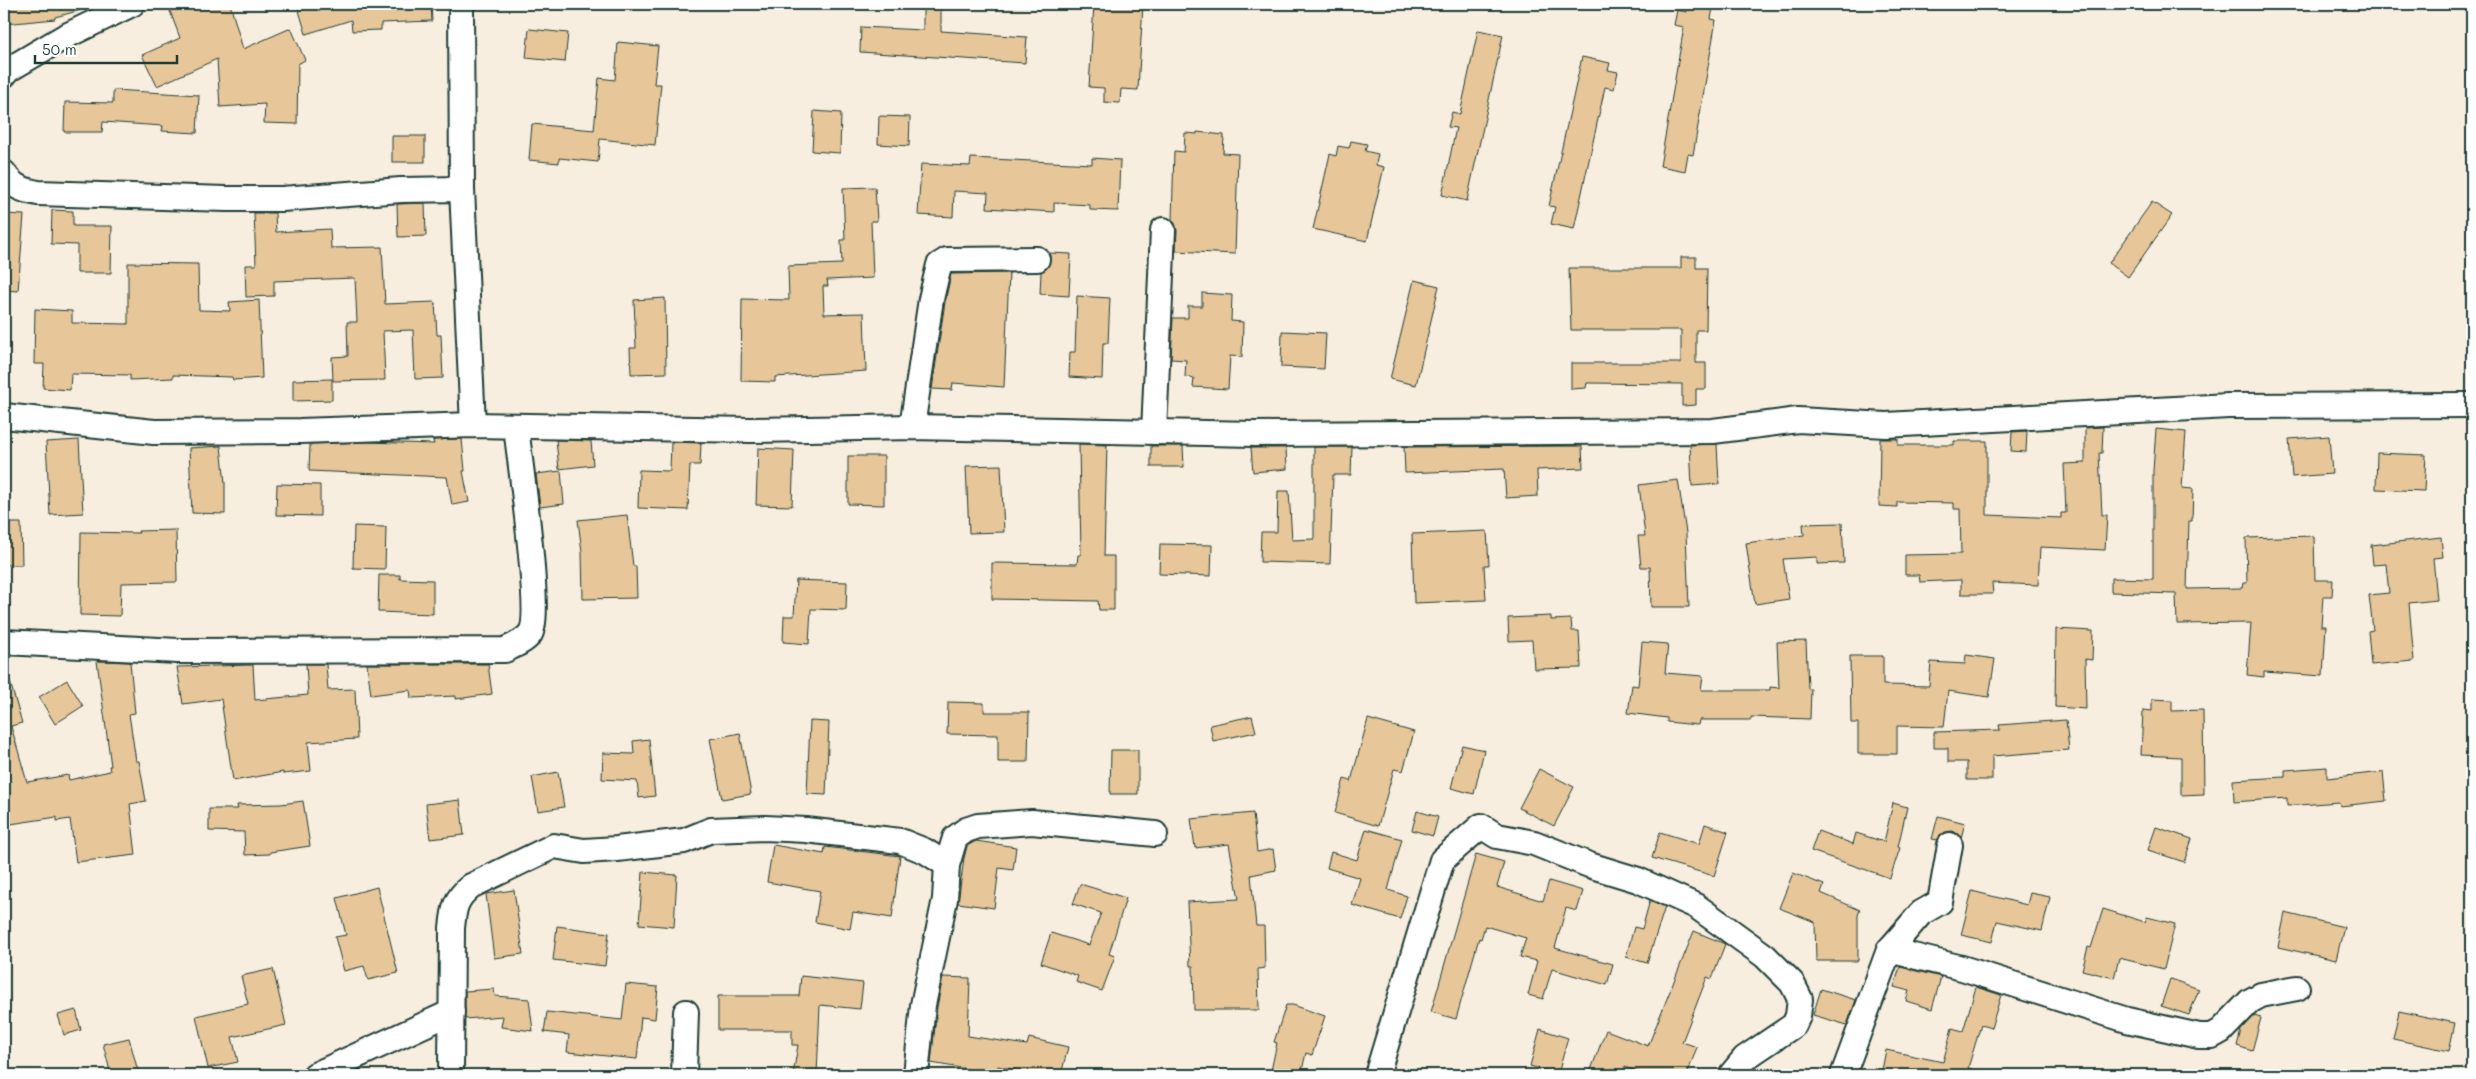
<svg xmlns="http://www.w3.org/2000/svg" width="2476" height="1079" font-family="Mali,sans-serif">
<rect width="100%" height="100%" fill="#f8eee0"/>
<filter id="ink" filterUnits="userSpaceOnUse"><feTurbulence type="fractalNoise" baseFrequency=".02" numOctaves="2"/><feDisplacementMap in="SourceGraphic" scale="10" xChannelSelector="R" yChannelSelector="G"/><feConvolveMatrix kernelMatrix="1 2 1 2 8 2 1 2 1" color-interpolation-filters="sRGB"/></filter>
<g filter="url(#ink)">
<g fill="#e7c699" stroke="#1f3d34">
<polygon points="4,4 84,4 85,9 55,17 55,19 4,24"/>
<polygon points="188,4 230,4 243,49 291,28 305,60 298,64 297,124 264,123 265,104 220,107 217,59 157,86 142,55 180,38 170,11"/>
<polygon points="297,4 431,4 432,21 381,23 381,30 352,31 351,20 306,34"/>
<polygon points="923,4 941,4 941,31 1027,37 1025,63 860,52 861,27 923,30"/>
<polygon points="1094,4 1143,4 1138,90 1121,89 1120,103 1104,102 1104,88 1089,87"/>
<polygon points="1688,4 1713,8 1711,19 1716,20 1693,155 1688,154 1685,171 1660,166 1684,27 1674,25 1677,10 1687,12"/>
<polygon points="529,29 568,33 565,62 526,58"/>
<polygon points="1478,30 1503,35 1467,201 1442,195 1456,128 1448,127 1452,112 1460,114"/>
<polygon points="618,42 658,46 654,84 661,84 655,145 600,139 598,162 559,158 559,163 529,160 532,124 594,130 599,78 615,80"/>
<polygon points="1582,57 1610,63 1608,70 1618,72 1614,89 1605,87 1574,229 1551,224 1555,207 1549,206"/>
<polygon points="113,90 199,95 197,133 162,131 163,126 103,122 102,132 64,132 65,102 113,103"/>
<polygon points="814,111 841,113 840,153 812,151"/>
<polygon points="879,116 910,117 909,146 878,144"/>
<polygon points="1197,132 1224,135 1223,153 1238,154 1235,254 1176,251 1177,230 1172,220 1174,151 1184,152 1185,133 1197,134"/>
<rect x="392" y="136" width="33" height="26"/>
<polygon points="1351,141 1367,144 1365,151 1378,154 1376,165 1384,167 1367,241 1313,229 1330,154 1336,156 1338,146 1349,148"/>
<polygon points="971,158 1092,164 1092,158 1120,160 1118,211 1090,210 1090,205 1054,203 1054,212 987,208 988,193 954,191 953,217 918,215 921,164 970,166"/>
<polygon points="875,187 877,221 871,221 873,278 827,280 828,286 823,286 824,314 864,313 866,371 775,377 775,382 741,381 742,299 789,300 788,266 842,264 841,240 845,240 843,188"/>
<polygon points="2152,202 2172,215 2128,277 2109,263"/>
<polygon points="425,203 426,236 398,237 397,204"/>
<polygon points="52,210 73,211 73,226 112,226 111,273 77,273 77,245 51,244"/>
<polygon points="254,213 275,213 276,232 330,229 331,248 382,247 385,304 435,302 437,335 441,335 443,378 415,379 413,330 383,331 385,380 333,381 332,357 348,356 347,322 357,322 355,278 274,281 274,296 246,297 245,265 256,265"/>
<polygon points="4,214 24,215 18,291 4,290"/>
<polygon points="1049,253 1071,254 1069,296 1040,294 1041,272 1049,265"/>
<polygon points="1681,257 1696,257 1696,268 1707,268 1706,330 1696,330 1696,363 1706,363 1706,389 1696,389 1696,405 1682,406 1682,384 1587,383 1586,388 1571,389 1571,363 1681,363 1681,330 1571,330 1569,268 1681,268"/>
<polygon points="128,263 198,264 199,310 230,311 229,302 259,300 262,378 233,380 232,377 173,375 173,378 130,380 130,375 71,374 70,390 43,388 44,364 34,364 35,309 72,311 72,323 128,324"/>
<polygon points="1009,273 1004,387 953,383 952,390 932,389 945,302 951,274"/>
<polygon points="1414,280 1439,286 1416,385 1390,379"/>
<polygon points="1202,293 1232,295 1231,321 1243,322 1242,357 1230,356 1228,389 1193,387 1194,378 1185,377 1186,360 1171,359 1173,318 1188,318 1188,306 1202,306"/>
<polygon points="1077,296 1110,298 1108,343 1103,343 1102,379 1069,377 1070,352 1075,352"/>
<polygon points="665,298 666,373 631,374 630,348 636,348 634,300"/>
<polygon points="1282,331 1326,333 1324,369 1281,367"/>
<polygon points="332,379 332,400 293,401 293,380"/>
<polygon points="2103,427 2102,453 2099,453 2102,515 2107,515 2105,550 2040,547 2038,585 1992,583 1993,594 1961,594 1961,580 1920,582 1919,575 1905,575 1905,555 1961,554 1960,509 1954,509 1954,503 1897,502 1897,507 1879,506 1880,439 1898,439 1898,445 1954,445 1954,441 1987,441 1987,515 2061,518 2061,513 2066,513 2064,464 2085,463 2085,428"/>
<polygon points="2156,429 2186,432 2182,488 2193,489 2192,521 2189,521 2187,589 2242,588 2243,583 2247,583 2246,538 2314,536 2315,580 2333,580 2332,596 2323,596 2321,626 2326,626 2323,676 2264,672 2264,677 2247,675 2251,623 2177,624 2176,594 2111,592 2111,578 2153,579 2153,471"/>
<polygon points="2027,431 2026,452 2011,451 2012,432"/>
<polygon points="2329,436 2332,474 2292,477 2289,439"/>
<polygon points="462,439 465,471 463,471 469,502 452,505 447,477 309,471 310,444 366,442 434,444 433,440"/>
<polygon points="79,440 83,513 50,515 46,442"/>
<polygon points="556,440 591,441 593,465 559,469"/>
<polygon points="671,442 701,443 700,465 690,465 688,510 638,508 639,470 670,471"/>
<polygon points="1079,444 1107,445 1104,556 1114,556 1114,610 1099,610 1098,601 992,599 992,563 1077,564 1078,555 1081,555"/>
<polygon points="1717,444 1719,484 1692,486 1690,445"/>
<polygon points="221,446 225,483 225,514 192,513 189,448"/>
<polygon points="1151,446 1183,446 1184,467 1151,467"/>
<polygon points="1582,446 1583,468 1537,470 1538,496 1506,498 1504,469 1405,473 1404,447"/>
<polygon points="1314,447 1352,447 1351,475 1333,475 1330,564 1260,562 1261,532 1277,532 1278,491 1289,491 1292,540 1314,539"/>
<polygon points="758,448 794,450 792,506 756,505"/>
<polygon points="1251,448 1286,448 1287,469 1253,472"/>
<polygon points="2377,453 2426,455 2424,491 2376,489"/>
<polygon points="848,456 884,456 884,505 848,504"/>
<polygon points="1001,465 1004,532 969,533 966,466"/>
<polygon points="561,471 564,504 540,507 536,474"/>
<polygon points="1678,480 1686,533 1689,607 1651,607 1650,567 1641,567 1638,536 1645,536 1639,485"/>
<polygon points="277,484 320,485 320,516 276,515"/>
<polygon points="627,515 633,566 636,566 637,598 583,599 582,552 578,520"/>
<polygon points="4,523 21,523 22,565 4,565"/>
<polygon points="1842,523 1844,563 1817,564 1817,557 1783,559 1789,599 1755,604 1746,543 1804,535 1803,524"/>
<polygon points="354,526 386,527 385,569 353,568"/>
<polygon points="176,530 177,582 121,583 120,616 80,615 81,532 139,533 138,531"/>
<polygon points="1487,531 1489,565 1484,565 1486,600 1414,603 1412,534"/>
<polygon points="2441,537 2443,557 2433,558 2437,600 2409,603 2414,661 2371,665 2368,631 2373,630 2369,595 2389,593 2386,564 2373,565 2371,545"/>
<polygon points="1160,544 1212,545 1211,576 1159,574"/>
<polygon points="379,575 400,575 400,579 433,580 433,614 378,612"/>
<polygon points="796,580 847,582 846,610 811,609 809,644 783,642 784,616 794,616"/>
<polygon points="1551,616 1551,620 1571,619 1572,631 1579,631 1581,668 1534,669 1532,640 1509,641 1508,618"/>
<polygon points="2056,629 2093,631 2092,660 2085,659 2086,709 2055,707"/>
<polygon points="1806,641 1808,689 1811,689 1810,719 1751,717 1751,720 1699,720 1698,725 1667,722 1667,718 1628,713 1632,685 1638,686 1642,642 1668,644 1665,673 1703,676 1701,690 1770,690 1770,687 1779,688 1777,642"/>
<polygon points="1966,655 1995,659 1989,697 1948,691 1944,727 1897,726 1897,754 1858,754 1858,723 1851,723 1850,656 1883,656 1883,685 1929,686 1931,662 1965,664"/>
<polygon points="97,661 130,662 135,713 129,714 136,761 139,761 146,801 130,804 136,855 76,862 70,819 57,821 57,817 4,825 4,676 8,675 22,723 11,726 27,782 68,775 69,780 110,771 109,766 111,766"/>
<polygon points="306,664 326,664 328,690 355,689 357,739 308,742 311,771 283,774 283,772 233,781 221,699 183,704 177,667 253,665 255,700 308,695"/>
<polygon points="367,664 488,664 492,694 456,699 456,696 411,698 410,690 371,695"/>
<polygon points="67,680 83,706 55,724 39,697"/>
<polygon points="2152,699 2172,700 2172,711 2203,710 2204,794 2181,795 2181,757 2141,755 2143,710 2152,711"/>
<polygon points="948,702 984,703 984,712 1029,712 1028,762 998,762 998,735 947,734"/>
<polygon points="1252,716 1256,732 1213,741 1210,725"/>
<polygon points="1368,719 1414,732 1403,771 1394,769 1378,826 1335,813 1344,779 1351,781"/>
<polygon points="2066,720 2069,750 1992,756 1992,780 1967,780 1967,762 1948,762 1948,748 1934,748 1934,732 2000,730 1999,725"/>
<polygon points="810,721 829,722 826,795 807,794"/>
<polygon points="740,733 751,794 722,799 710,739"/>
<polygon points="649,739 655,796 639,798 637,781 602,779 603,753 634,754 633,741"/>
<polygon points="1462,745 1484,750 1474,794 1451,788"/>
<polygon points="1111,750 1138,750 1138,794 1110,794"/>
<polygon points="2327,767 2327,778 2383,772 2386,801 2340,806 2339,802 2287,806 2287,798 2234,802 2233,780 2285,777 2285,770"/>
<polygon points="1539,769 1574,787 1554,826 1519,808"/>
<polygon points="558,772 564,807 538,811 532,777"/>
<polygon points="460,800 464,835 430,839 426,804"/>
<polygon points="303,801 310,846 270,852 270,854 245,855 244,832 209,831 209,809 238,809 237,805 281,804"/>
<polygon points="1893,803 1907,807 1898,847 1900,848 1890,878 1811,851 1818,831 1853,844 1856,833 1884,842"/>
<polygon points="1417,811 1438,817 1433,836 1412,830"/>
<polygon points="1253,813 1257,852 1273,849 1276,870 1251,875 1256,926 1264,926 1265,968 1258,969 1259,1010 1194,1010 1193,966 1190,966 1187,902 1239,899 1229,844 1195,848 1191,819"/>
<polygon points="1938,816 1965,823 1961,838 1952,831 1945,832 1938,840 1932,839"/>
<polygon points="1705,824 1728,832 1714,876 1652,858 1660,832 1699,844"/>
<polygon points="2156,827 2192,839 2184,862 2148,850"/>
<polygon points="1366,829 1402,839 1388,890 1407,896 1400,919 1352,905 1360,878 1327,868 1331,852 1357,860"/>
<polygon points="976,841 1016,847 1013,870 999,868 994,908 958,903 964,858 967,846"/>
<polygon points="773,845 824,854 825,847 900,856 892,918 853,912 850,929 815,922 820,891 767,882"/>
<polygon points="1476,854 1504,862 1497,887 1543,901 1549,881 1583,891 1577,911 1566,908 1555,948 1613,964 1607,985 1552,969 1543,999 1528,995 1537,961 1520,957 1526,938 1485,926 1481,939 1479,938 1456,1019 1431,1012"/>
<polygon points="643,872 677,875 674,927 639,924"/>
<polygon points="1793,873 1824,885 1821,893 1860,910 1858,915 1858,961 1816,961 1815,922 1779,908"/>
<polygon points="1080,884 1126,898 1109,954 1115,956 1102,991 1076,982 1078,976 1041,963 1051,933 1089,945 1101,913 1073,904"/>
<polygon points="377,887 398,973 368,980 364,966 344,971 335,937 346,935 337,898"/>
<polygon points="514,890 523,954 494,958 486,894"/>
<polygon points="1972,891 2027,905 2030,893 2050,897 2042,931 1997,921 1992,942 1961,935"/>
<polygon points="1650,900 1665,907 1647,963 1626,957 1634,927 1642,929"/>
<polygon points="2103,909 2145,922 2147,917 2175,924 2164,969 2119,958 2114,978 2082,970 2088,947 2091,948"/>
<polygon points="2285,913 2344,927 2336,960 2278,947"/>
<polygon points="557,926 609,933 605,966 553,960"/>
<polygon points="1694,931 1725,944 1712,979 1707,977 1682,1042 1697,1047 1687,1075 1646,1075 1625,1067 1622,1075 1589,1075 1606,1030 1648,1046"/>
<polygon points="1900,967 1941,977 1932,1009 1906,1001 1909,991 1894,987"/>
<polygon points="273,969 286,1025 232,1037 238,1062 208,1068 196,1016 248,1004 241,976"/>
<polygon points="801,976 863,983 860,1009 820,1005 817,1075 793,1075 798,1045 792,1045 792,1030 718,1030 718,996 799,996"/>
<polygon points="943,977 970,978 968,1036 1027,1045 1029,1038 1068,1047 1061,1075 1036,1075 998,1066 997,1074 931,1063 937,1007"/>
<polygon points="2170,979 2199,989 2189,1015 2161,1006"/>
<polygon points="626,984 658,987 655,1019 641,1017 637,1059 567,1052 569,1035 544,1032 547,1012 622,1020"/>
<polygon points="1976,987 2001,995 1991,1028 1981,1025 1968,1068 1972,1069 1971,1075 1881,1075 1886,1050 1943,1062 1952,1028 1963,1031"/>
<polygon points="494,989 495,996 529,999 533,1031 501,1027 503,1016 465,1019 465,991"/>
<polygon points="1821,989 1856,1000 1847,1025 1813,1015"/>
<polygon points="1286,1005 1293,1005 1325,1016 1312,1055 1306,1053 1301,1075 1270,1075 1277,1043 1274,1042"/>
<polygon points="76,1010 81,1030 64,1035 58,1015"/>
<polygon points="2399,1011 2455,1023 2449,1051 2393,1039"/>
<polygon points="2254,1016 2261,1018 2252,1051 2237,1046 2241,1030"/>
<polygon points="1540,1029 1568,1038 1558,1074 1530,1066"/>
<polygon points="129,1038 139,1075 111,1075 103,1044"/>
</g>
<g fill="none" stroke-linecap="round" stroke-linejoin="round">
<g stroke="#1f3d34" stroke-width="28">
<g id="minor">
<polyline points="461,4 462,189 473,425"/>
<polyline points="4,75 8,70 64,37 132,4"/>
<path d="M 4,173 C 13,187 22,190 38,193 L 226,199 L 282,199 L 401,190 L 462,189"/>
<polyline points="4,416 154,432 300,431 473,425 750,430 912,427 1255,434 1713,431 1798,420 1886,425 2228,406 2472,405"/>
<polyline points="912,427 931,299 939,265 947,260 1037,259"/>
<polyline points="1154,432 1163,230"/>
<path d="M 4,642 L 178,651 L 505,650 C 513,646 524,642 530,634 C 543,616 519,457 516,426"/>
<polyline points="1889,950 1962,968 2127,1020 2199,1036 2212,1036 2221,1031 2250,1001 2261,995 2297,988"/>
<polyline points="315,1075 452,1012"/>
<path d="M 451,1075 L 452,928 C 454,908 455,899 471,886 L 554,846 L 584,851 L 617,849 L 684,841 L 711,830 L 765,828 L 806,830 L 900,841 L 925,851 L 947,865"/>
<polyline points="684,1075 686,1012"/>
<polyline points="916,1075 923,1005 945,899 947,865 955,838 966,830 978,826 1032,822 1155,834"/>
<polyline points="1377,1075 1442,860 1481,826 1497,836 1534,843 1589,865 1638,880 1696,906 1765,956 1792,983 1800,999 1798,1016 1794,1025 1745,1058 1731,1075"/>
<polyline points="1843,1075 1889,950 1921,913 1940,902 1950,845"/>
</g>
</g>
<use href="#minor" stroke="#fff" stroke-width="24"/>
</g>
</g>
<rect width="2476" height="1079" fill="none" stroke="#fff" stroke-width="20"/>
<rect x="10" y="10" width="2456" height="1059" fill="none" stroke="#1f3d34" stroke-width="2" filter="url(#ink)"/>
<path d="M35 55v8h142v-8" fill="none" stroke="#1f3d34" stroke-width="2.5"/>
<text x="42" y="55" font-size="15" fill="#1f3d34" stroke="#ffffff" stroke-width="4" paint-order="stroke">50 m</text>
</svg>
